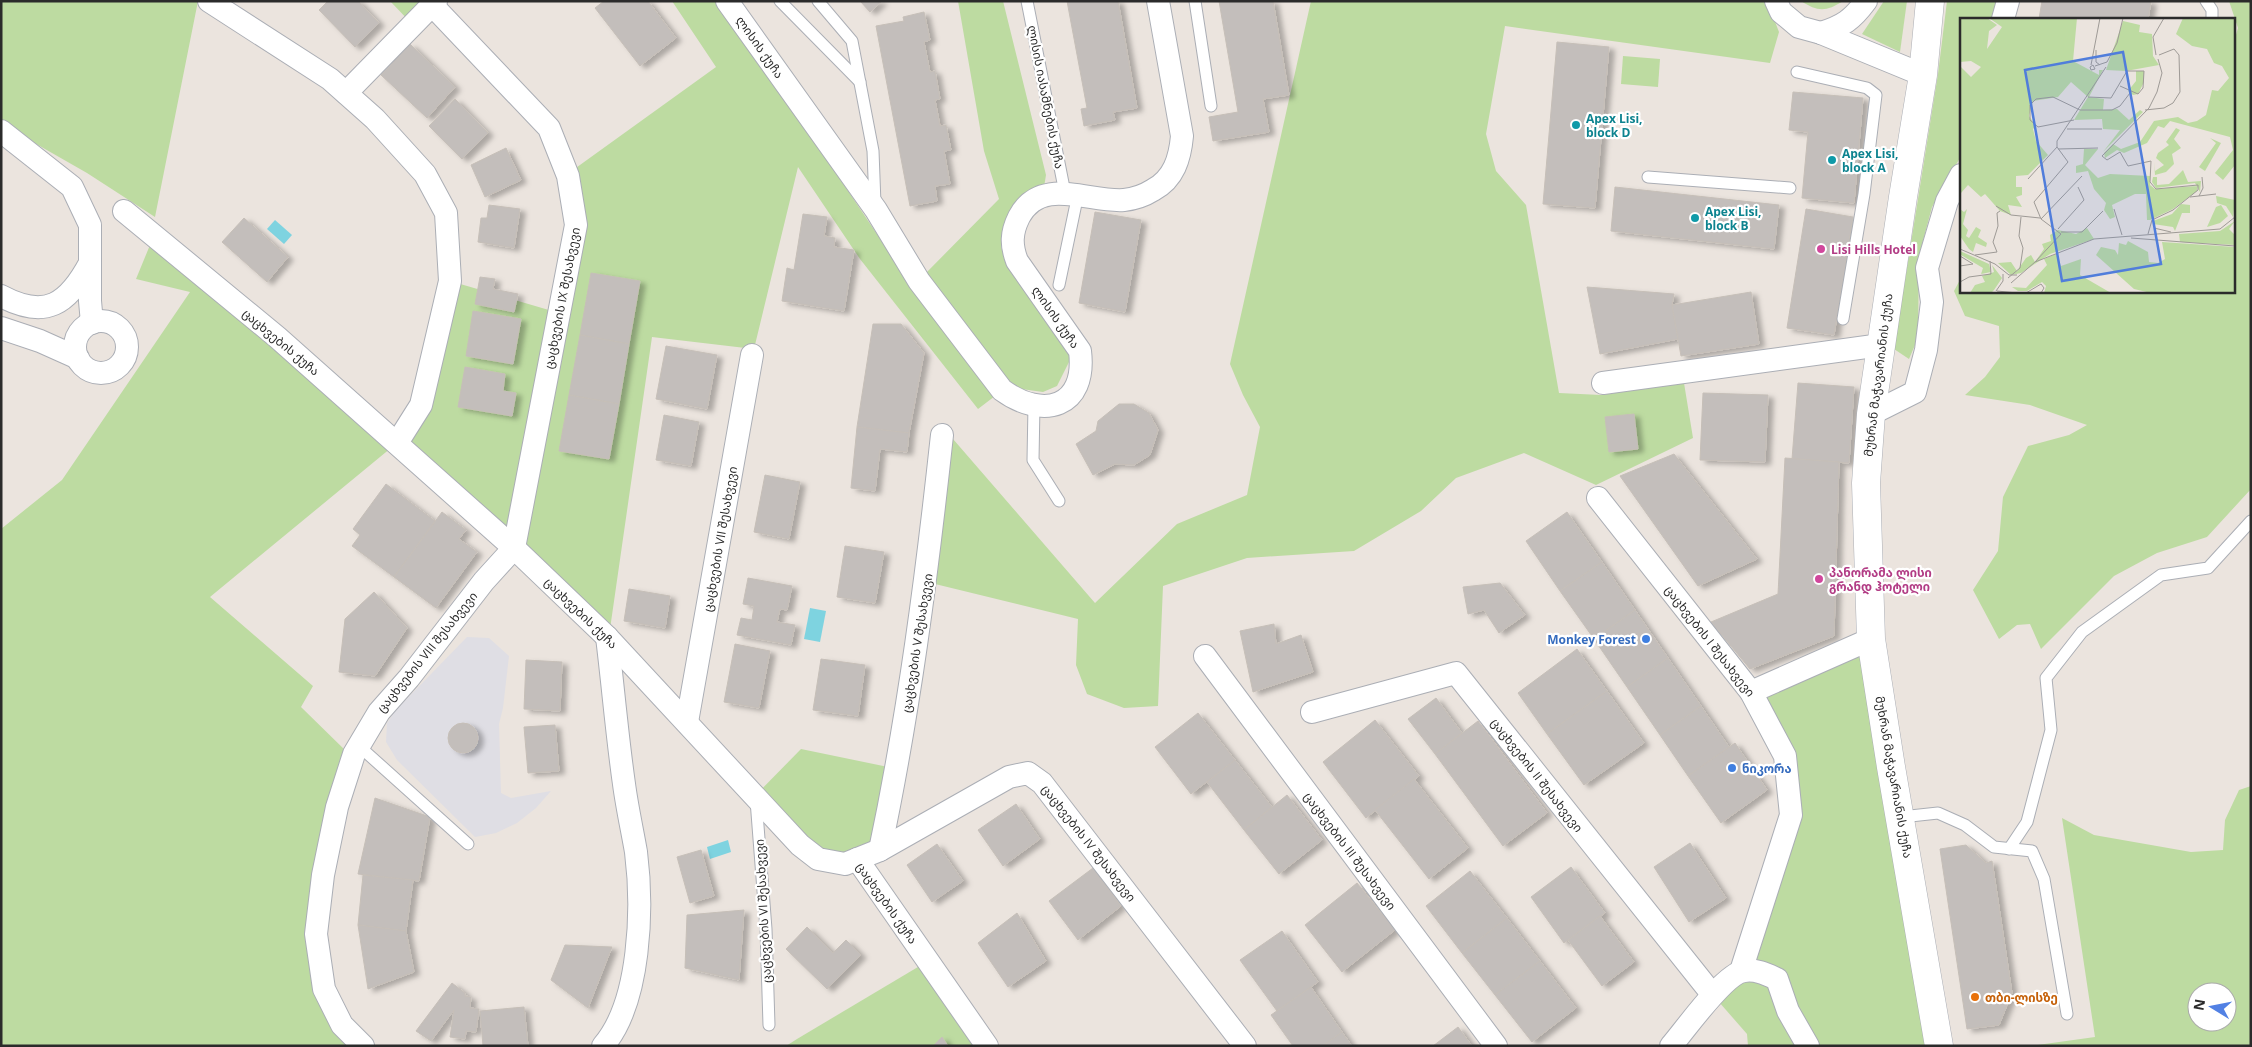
<svg xmlns="http://www.w3.org/2000/svg" width="2252" height="1047" font-family="'Open Sans','Noto Sans Georgian',sans-serif">
<defs>
<filter id="shadow"><feDropShadow dx="5.5" dy="3" stdDeviation="2.5" flood-color="#0004"/></filter>
</defs>
<rect width="100%" height="100%" fill="#ebe4de"/>
<polygon fill="#dfdee4" points="467,637 489,638 509,656 503,708 499,724 501,793 511,798 551,791 536,808 517,823 496,833 475,837 397,760 386,742 387,723 396,710"/>
<g fill="#bddba1" fill-rule="evenodd">
<polygon points="1,1 198,1 155,217 87,173 17,133 1,121"/>
<polygon points="390,1 436,1 413,25"/>
<polygon points="672,1 716,1 812,137 909,282 995,396 978,409 860,259 798,167 754,349 652,337 610,629 521,542 573,170 716,67"/>
<polygon points="958,1 1003,1 1046,175 1044,187 1006,227 1001,247 1007,264 1068,345 1070,360 1057,386 1043,392 1014,388 926,273 999,199 984,151"/>
<polygon points="1311,1 1767,1 1779,32 1770,63 1505,26 1486,134 1496,171 1526,205 1559,393 1601,395 1684,383 1693,438 1596,485 1524,453 1456,478 1421,511 1354,551 1247,558 1163,586 1158,706 1124,708 1087,694 1076,665 1078,619 931,583 953,439 1095,603 1177,524 1247,495 1260,427 1243,395 1230,364"/>
<path d="M 1801,1 L 1843,1 C 1826,12 1818,12 1801,1 Z"/>
<polygon points="1884,1 1907,1 1900,52 1862,34"/>
<polygon points="1947,1 2000,1 1995,19 1961,19 1961,156 1932,207 1919,256 1918,338 1909,359 1894,349 1938,74"/>
<polygon points="2229,1 2251,1 2251,489 2207,537 2157,553 2114,576 2041,649 2030,624 2017,625 1999,639 1973,590 1998,551 2003,497 2028,446 2069,435 2087,425 2030,405 1965,395 1985,377 2000,357 1999,326 1965,316 1954,291 1961,278 1961,291 2233,291 2233,45 2238,28"/>
<polygon points="1623,56 1660,59 1658,87 1621,84"/>
<polygon points="150,245 397,442 450,281 559,313 514,548 397,443 210,597 313,686 301,707 348,753 323,875 324,989 363,1046 1,1046 1,529 62,480 190,292 136,279"/>
<polygon points="1871,639 1939,1046 1748,1046 1747,1034 1712,994 1741,971 1791,815 1785,756 1751,692"/>
<polygon points="801,749 893,768 880,850 831,863 755,796"/>
<path d="M 2251,786 L 2251,1046 L 2031,1046 L 2095,1037 L 2062,818 L 2094,835 L 2191,852 L 2223,850 L 2225,820 L 2239,790 ZM 2197,992 L 2227,992 L 2227,1022 L 2197,1022 Z"/>
<polygon points="928,961 987,1046 786,1046 797,1039"/>
</g>
<g fill="#7ed3e0">
<polygon points="275,220 292,235 284,244 267,229"/>
<polygon points="810,608 826,611 820,642 804,639"/>
<polygon points="728,840 731,852 710,859 707,847"/>
</g>
<g fill="#c3bebb" stroke="#c6bfb8" filter="url(#shadow)">
<polygon points="328,1 358,1 379,23 355,47 319,10"/>
<polygon points="604,1 648,1 676,38 640,66 595,8"/>
<polygon points="860,1 882,1 870,12"/>
<polygon points="1067,1 1118,1 1137,108 1113,112 1115,120 1084,126 1081,109 1087,108"/>
<polygon points="1219,1 1273,1 1289,95 1263,99 1269,132 1213,141 1209,117 1238,112"/>
<polygon points="2042,1 2146,1 2151,2 2148,19 2039,19"/>
<polygon points="924,12 930,40 924,42 930,72 935,71 940,99 935,100 940,126 946,125 951,150 944,151 950,184 935,186 937,201 910,206 876,26 904,21 903,17"/>
<polygon points="1557,42 1609,47 1595,208 1543,204"/>
<polygon points="410,44 455,87 427,118 381,75"/>
<polygon points="1793,92 1863,98 1854,203 1802,198 1808,132 1789,130"/>
<polygon points="455,99 488,133 462,159 429,126"/>
<polygon points="506,148 521,180 485,197 471,165"/>
<polygon points="1615,187 1779,205 1774,249 1611,231"/>
<polygon points="489,205 520,209 514,248 478,242 481,218 487,218"/>
<polygon points="1806,209 1853,217 1834,335 1787,328"/>
<polygon points="1095,212 1141,220 1125,312 1079,303"/>
<polygon points="803,214 827,217 824,236 835,238 834,247 854,250 844,311 782,301 787,268 794,270"/>
<polygon points="244,218 288,257 267,282 222,242"/>
<polygon points="591,273 640,281 629,344 580,335"/>
<polygon points="480,277 495,279 493,289 518,294 514,312 475,304"/>
<polygon points="1587,287 1674,294 1672,305 1678,339 1600,354"/>
<polygon points="1751,292 1759,344 1681,356 1672,305"/>
<polygon points="473,311 521,319 513,364 466,356"/>
<polygon points="873,324 901,324 924,353 909,433 857,427"/>
<polygon points="580,335 629,344 619,404 569,395"/>
<polygon points="666,346 717,355 707,409 656,399"/>
<polygon points="465,367 505,374 503,391 516,393 512,416 458,407"/>
<polygon points="1798,383 1854,387 1849,463 1792,459"/>
<polygon points="1703,393 1768,395 1765,462 1700,460"/>
<polygon points="569,395 619,404 609,459 559,451"/>
<polygon points="1119,404 1134,404 1149,413 1158,430 1150,455 1134,465 1115,464 1093,475 1076,444 1096,431 1098,421"/>
<polygon points="1634,414 1638,449 1609,452 1605,417"/>
<polygon points="664,415 699,422 691,466 656,460"/>
<polygon points="857,427 909,433 907,452 880,449 875,491 851,488"/>
<polygon points="1674,454 1757,559 1698,586 1620,476"/>
<polygon points="1785,458 1839,462 1834,636 1750,669 1711,622 1778,594"/>
<polygon points="765,475 800,482 789,539 754,532"/>
<polygon points="386,484 435,521 394,577 352,546 360,535 353,529"/>
<polygon points="442,512 466,530 459,539 477,552 436,608 394,577"/>
<polygon points="1567,512 1602,562 1560,591 1526,541"/>
<polygon points="845,546 884,552 875,603 837,597"/>
<polygon points="1602,562 1635,610 1594,639 1560,591"/>
<polygon points="748,578 792,586 787,610 780,609 777,622 795,625 791,645 737,635 741,618 752,620 754,606 743,604"/>
<polygon points="1500,583 1525,615 1499,633 1484,610 1468,614 1463,587"/>
<polygon points="629,589 670,596 665,628 624,621"/>
<polygon points="374,592 407,628 375,676 339,672 345,619"/>
<polygon points="1635,610 1668,658 1627,687 1594,639"/>
<polygon points="1274,624 1276,644 1301,635 1313,672 1253,692 1240,631"/>
<polygon points="735,644 770,651 759,708 724,702"/>
<polygon points="1577,649 1607,691 1547,734 1518,693"/>
<polygon points="1668,658 1701,706 1660,735 1627,687"/>
<polygon points="821,659 865,665 858,716 813,710"/>
<polygon points="526,660 562,662 560,711 524,709"/>
<polygon points="1607,691 1644,743 1584,785 1547,734"/>
<polygon points="1436,698 1462,733 1435,754 1408,719"/>
<polygon points="1701,706 1729,747 1688,776 1660,735"/>
<polygon points="1198,713 1235,760 1191,794 1155,747"/>
<polygon points="1375,720 1419,776 1366,818 1323,762"/>
<polygon points="1478,721 1547,813 1503,846 1435,754"/>
<circle cx="463" cy="738" r="15"/>
<polygon points="555,725 559,771 528,773 524,727"/>
<polygon points="1735,743 1767,790 1721,823 1688,776"/>
<polygon points="1235,760 1272,807 1244,830 1207,782"/>
<polygon points="1414,779 1468,848 1429,879 1375,810"/>
<polygon points="1287,795 1322,840 1279,874 1244,830"/>
<polygon points="375,798 430,817 419,881 358,874"/>
<polygon points="1016,804 1040,839 1003,866 978,830"/>
<polygon points="1690,843 1726,898 1689,922 1654,867"/>
<polygon points="937,844 963,881 932,902 907,865"/>
<polygon points="1966,845 1986,863 1992,861 2012,993 1999,1025 1967,1029 1940,849"/>
<polygon points="701,850 714,896 690,903 677,857"/>
<polygon points="1571,867 1605,913 1564,943 1531,897"/>
<polygon points="1093,868 1121,906 1078,940 1049,901"/>
<polygon points="1470,871 1507,918 1462,953 1426,906"/>
<polygon points="363,875 413,880 406,931 358,925"/>
<polygon points="1357,883 1395,930 1342,972 1305,925"/>
<polygon points="744,910 739,980 685,968 687,915"/>
<polygon points="1017,913 1046,961 1008,987 978,943"/>
<polygon points="1600,916 1634,962 1602,986 1568,940"/>
<polygon points="1507,918 1540,961 1495,995 1462,953"/>
<polygon points="358,925 406,931 414,972 368,989"/>
<polygon points="807,927 833,953 846,940 861,955 827,989 786,949"/>
<polygon points="1282,931 1318,982 1277,1011 1240,960"/>
<polygon points="565,945 612,947 588,1008 551,980"/>
<polygon points="1540,961 1576,1008 1532,1042 1495,995"/>
<polygon points="452,983 465,993 465,996 471,997 470,1008 479,1009 476,1032 466,1031 465,1039 450,1037 454,1010 431,1041 416,1031"/>
<polygon points="1311,987 1342,1032 1323,1046 1293,1046 1271,1015"/>
<polygon points="524,1007 528,1046 483,1046 480,1011"/>
<polygon points="1458,1027 1472,1046 1433,1046"/>
<polygon points="1342,1032 1352,1046 1323,1046"/>
<polygon points="942,1037 948,1046 933,1046"/>
</g>
<g fill="none" stroke-linecap="round" stroke-linejoin="round">
<g stroke="#abaeb5" stroke-width="13">
<g id="lane">
<polyline points="780,1 860,82"/>
<polyline points="818,1 852,41 873,151 875,204"/>
<polyline points="1027,1 1065,193"/>
<polyline points="1195,1 1211,106"/>
<polyline points="2206,1 2212,10 2212,19"/>
<polyline points="1797,72 1867,88 1876,95 1864,194 1843,319"/>
<polyline points="1648,177 1790,188"/>
<polyline points="1059,285 1078,194"/>
<polyline points="1034,405 1033,460 1059,501"/>
<polyline points="359,746 468,844"/>
<polyline points="756,800 766,929 769,1025"/>
<polyline points="1901,817 1938,813 1965,825 1994,847 2032,851 2044,879 2067,1014"/>
<polyline points="2009,849 2027,822 2051,730 2046,678 2082,632 2161,575 2208,568 2251,521"/>
</g>
</g>
<g stroke="#abaeb5" stroke-width="24">
<g id="street">
<polyline points="209,1 330,79 375,119 425,174 446,213 450,281 421,405 397,443"/>
<path d="M 727,1 L 876,210 L 919,281 L 1002,390 C 1043,420 1087,408 1080,351 L 1017,261 C 1011,245 1011,233 1019,217 C 1041,175 1090,203 1124,200 C 1134,199 1145,195 1153,190 C 1174,179 1180,158 1182,136 L 1158,1"/>
<polyline points="1776,1 1781,12 1799,27 1821,33 1923,75"/>
<polyline points="2003,19 2008,1"/>
<path d="M 1821,33 C 1843,26 1852,20 1866,1"/>
<polyline points="346,93 436,1"/>
<polyline points="1,131 72,187 90,225 90,301 92,323"/>
<polyline points="124,211 277,337 514,548 607,637 800,845 818,859 845,864 880,850 1009,777 1028,773 1042,783 1245,1046"/>
<path d="M 1,296 C 46,320 68,304 90,263"/>
<circle cx="101" cy="347" r="26"/>
<polyline points="1,328 40,341 78,358"/>
<polyline points="1603,383 1881,345"/>
<polyline points="1871,414 1915,392 1926,350 1932,302 1927,268 1947,201 1961,175"/>
<polyline points="1598,498 1751,692 1785,756 1791,815 1741,971"/>
<polyline points="1205,656 1496,1046"/>
<polyline points="1751,692 1871,639"/>
<polyline points="1312,712 1456,673 1712,994"/>
<polyline points="687,722 752,355"/>
<path d="M 880,850 C 909,713 927,574 942,435"/>
<polyline points="857,859 987,1046"/>
<polyline points="363,1046 342,1025 324,989 316,934 323,875 337,807 354,754 379,712 409,678 484,581 514,548 576,225 568,176 549,128 432,5"/>
<path d="M 603,1046 C 641,1002 643,907 636,852 C 632,829 627,807 624,784 C 617,735 613,686 607,637"/>
<path d="M 1671,1046 C 1685,1030 1724,974 1744,971 C 1756,969 1766,974 1777,979 L 1788,1011 L 1808,1046"/>
</g>
</g>
<g stroke="#abaeb5" stroke-width="29">
<polyline id="secondary" points="1930,1 1923,75 1903,197 1871,414 1866,483 1871,639 1891,767 1939,1046"/>
</g>
<use href="#lane" stroke="#fff" stroke-width="11"/>
<use href="#street" stroke="#fff" stroke-width="22"/>
<use href="#secondary" stroke="#fff" stroke-width="28"/>
</g>
<g fill="#0f9aa8" stroke="#fff" stroke-width="2">
<circle cx="1576" cy="125" r="5"/>
<circle cx="1832" cy="160" r="5"/>
<circle cx="1695" cy="218" r="5"/>
</g>
<g fill="#d1479c" stroke="#fff" stroke-width="2">
<circle cx="1821" cy="249" r="5"/>
<circle cx="1819" cy="579" r="5"/>
</g>
<g fill="#3f7fe0" stroke="#fff" stroke-width="2">
<circle cx="1646" cy="639" r="5"/>
<circle cx="1732" cy="768" r="5"/>
</g>
<circle fill="#e8710a" stroke="#fff" stroke-width="2" cx="1975" cy="997" r="5"/>
<g text-anchor="middle" dominant-baseline="central" stroke-width="4.5" stroke-linejoin="round" paint-order="stroke">
<g font-size="12" fill="#2b2b2b" stroke="#fff">
<text transform="translate(760 47) rotate(55)">ლისის ქუჩა</text>
<text transform="translate(1046 97) rotate(79)">ლისის იასამნების ქუჩა</text>
<text transform="translate(562 298) rotate(-79)">ცაცხვების IX შესახვევი</text>
<text transform="translate(1056 317) rotate(55)">ლისის ქუჩა</text>
<text transform="translate(281 342) rotate(40)">ცაცხვების ქუჩა</text>
<text transform="translate(1878 375) rotate(-83)">მუხრან მაჭავარიანის ქუჩა</text>
<text transform="translate(720 539) rotate(-80)">ცაცხვების VII შესახვევი</text>
<text transform="translate(581 613) rotate(44)">ცაცხვების ქუჩა</text>
<text transform="translate(1710 641) rotate(52)">ცაცხვების I შესახვევი</text>
<text transform="translate(917 643) rotate(-81)">ცაცხვების V შესახვევი</text>
<text transform="translate(427 652) rotate(-51)">ცაცხვების VIII შესახვევი</text>
<text transform="translate(1537 775) rotate(52)">ცაცხვების II შესახვევი</text>
<text transform="translate(1894 777) rotate(80)">მუხრან მაჭავარიანის ქუჩა</text>
<text transform="translate(1089 843) rotate(52)">ცაცხვების IV შესახვევი</text>
<text transform="translate(1350 851) rotate(53)">ცაცხვების III შესახვევი</text>
<text transform="translate(887 903) rotate(55)">ცაცხვების ქუჩა</text>
<text transform="translate(763 911) rotate(-93)">ცაცხვების VI შესახვევი</text>
</g>
<g font-size="12" font-weight="bold" fill="#0d838f" stroke="#fff" text-anchor="start">
<text x="1586" y="118">Apex Lisi,<tspan x="1586" dy="14">block D</tspan></text>
<text x="1842" y="153">Apex Lisi,<tspan x="1842" dy="14">block A</tspan></text>
<text x="1705" y="211">Apex Lisi,<tspan x="1705" dy="14">block B</tspan></text>
</g>
<g font-size="12" font-weight="bold" fill="#b23c85" stroke="#fff" text-anchor="start">
<text x="1831" y="249">Lisi Hills Hotel</text>
<text x="1829" y="572">პანორამა ლისი<tspan x="1829" dy="14">გრანდ ჰოტელი</tspan></text>
</g>
<g font-size="12" font-weight="bold" fill="#366cbe" stroke="#fff" text-anchor="end">
<text x="1636" y="639">Monkey Forest</text>
<text x="1742" y="768" text-anchor="start">ნიკორა</text>
</g>
<g font-size="12" font-weight="bold" fill="#c56008" stroke="#fff" text-anchor="start">
<text x="1985" y="997">თბი-ლისზე</text>
</g>
</g>
<g transform="translate(1960 18)">
<rect width="275" height="275" fill="#ebe4de"/>
<path d="M 0,0 L 27,0 L 37,7 L 29,13 L 27,31 L 42,9 L 29,0 L 117,0 L 113,43 L 139,57 L 139,52 L 143,52 L 129,79 L 144,81 L 143,92 L 157,91 L 169,102 L 180,92 L 183,94 L 143,134 L 160,112 L 143,111 L 142,101 L 114,102 L 128,79 L 111,64 L 98,79 L 73,83 L 69,98 L 76,108 L 73,111 L 76,123 L 88,137 L 68,157 L 56,158 L 56,169 L 62,169 L 62,177 L 56,179 L 62,189 L 48,187 L 51,197 L 40,193 L 25,176 L 21,179 L 8,167 L 1,175 L 0,48 L 11,59 L 21,49 L 11,43 L 0,44 ZM 223,0 L 275,1 L 275,147 L 263,162 L 255,155 L 273,132 L 270,119 L 210,103 L 204,110 L 198,108 L 187,125 L 164,135 L 157,132 L 145,140 L 144,135 L 153,126 L 161,131 L 180,124 L 194,103 L 218,99 L 228,105 L 237,103 L 246,97 L 252,72 L 258,73 L 269,60 L 262,48 L 254,45 L 247,31 L 232,28 L 216,16 ZM 163,3 L 180,7 L 179,14 L 192,16 L 193,38 L 199,47 L 166,53 L 146,52 ZM 176,53 L 184,53 L 184,64 L 178,76 L 173,77 L 168,73 L 176,63 ZM 216,110 L 220,112 L 214,121 L 221,130 L 212,136 L 214,146 L 206,154 L 195,157 L 194,144 L 195,153 L 204,147 L 196,140 L 198,135 L 209,127 L 206,124 ZM 250,120 L 261,125 L 245,153 L 239,149 L 256,125 ZM 124,131 L 138,131 L 125,147 L 138,160 L 150,156 L 190,158 L 190,167 L 195,171 L 237,168 L 237,173 L 213,191 L 190,202 L 187,202 L 186,176 L 175,176 L 152,187 L 155,199 L 150,201 L 144,192 L 146,185 L 134,171 L 128,153 L 116,155 L 116,148 L 123,146 ZM 223,152 L 228,164 L 241,163 L 240,174 L 235,165 L 196,170 L 192,164 L 193,159 L 197,159 L 197,167 L 209,166 ZM 256,178 L 275,182 L 273,199 L 266,188 L 257,185 ZM 221,186 L 230,187 L 230,195 L 222,195 L 215,213 L 213,209 L 193,206 L 193,203 L 212,196 ZM 261,187 L 268,198 L 260,205 L 247,209 L 256,189 ZM 0,191 L 4,194 L 7,191 L 3,206 L 8,212 L 6,218 L 9,220 L 16,209 L 21,212 L 18,219 L 27,225 L 26,229 L 16,225 L 13,234 L 9,231 L 0,218 ZM 275,203 L 269,211 L 275,217 L 275,227 L 220,224 L 219,216 L 260,213 ZM 127,210 L 134,221 L 90,236 L 61,255 L 51,257 L 38,245 L 51,244 L 57,253 L 66,240 L 71,237 L 75,244 L 84,231 L 82,226 L 91,223 L 90,217 L 98,212 L 116,216 ZM 168,223 L 188,234 L 189,244 L 198,245 L 205,241 L 202,224 L 275,229 L 275,275 L 191,275 L 174,271 L 136,237 L 141,229 L 155,232 L 158,237 L 159,225 L 166,227 ZM 0,233 L 29,246 L 31,254 L 21,256 L 23,250 L 1,237 ZM 96,236 L 101,248 L 121,241 L 120,257 L 151,275 L 84,275 L 86,268 L 82,264 L 67,273 L 58,273 L 52,269 L 66,270 L 87,247 L 84,241 ZM 32,247 L 42,260 L 34,272 L 31,275 L 10,275 L 15,267 L 25,264 L 22,258 L 34,254 Z" fill="#bddba1"/>
<path fill="none" stroke="#9e9a96" stroke-width="1" d="M 136,32 L 136,44 L 140,47M 196,37 L 193,19 L 204,0M 131,47 L 140,0M 133,47 L 135,51 L 131,52 L 130,49 ZM 135,48 L 147,44 L 157,25 L 163,0M 128,79 L 151,80 L 167,53 L 184,53 L 183,70 L 178,76 L 160,68M 185,92 L 204,90 L 213,85 L 220,74 L 219,37 L 214,31 L 199,37M 114,102 L 78,109 L 70,102 L 70,87 L 76,81 L 93,79 L 120,92 L 152,92 L 160,88 L 170,75M 107,111 L 142,111M 98,131 L 138,130M 68,161 L 97,129 L 97,123 L 146,49M 239,178 L 243,170 L 242,159M 230,179 L 256,176M 36,188 L 51,197 L 80,200M 154,191 L 162,217M 81,201 L 122,158M 194,210 L 211,214M 98,211 L 124,182 L 118,169M 101,214 L 122,214 L 143,193M 188,216 L 192,202 L 213,192 L 238,172 L 238,167 L 196,171 L 190,164 L 191,143 L 168,148 L 160,134 L 147,142 L 142,138 L 189,90 L 197,74 L 202,55 L 198,41M 171,220 L 275,228M 0,231 L 35,246 L 49,257 L 57,257M 15,237 L 37,234 L 33,224 L 38,208 L 37,195 L 40,193M 0,238 L 13,246 L 0,248M 75,244 L 101,216 L 81,201 L 74,184 L 108,144 L 97,129M 48,260 L 60,250 L 63,230 L 59,218 L 61,199M 0,264 L 9,259 L 31,256 L 30,243M 51,265 L 75,244 L 134,221 L 260,211 L 275,199M 36,273 L 43,263 L 43,256M 37,273 L 57,275M 66,275 L 81,266 L 84,270 L 81,275"/>
<path fill="#507ddb" fill-opacity="0.15" stroke="#507ddb" stroke-width="2.5" d="M 163,34 L 201,246 L 102,263 L 65,52 Z"/>
<rect width="275" height="275" fill="none" stroke="#2b2b2b" stroke-width="2.5"/>
</g>
<rect width="2252" height="1047" fill="none" stroke="#2b2b2b" stroke-width="5"/>
<g transform="translate(2212 1007) rotate(280)"><circle r="24" fill="#ffffff" stroke="#aaaaaa"/>
<path d="M0-4L9 19L0 12L-9 19Z" fill="#5281e4"/>
<text y="-8" font-size="14" font-weight="bold" text-anchor="middle" fill="#2b2b2b">N</text>
</g>
</svg>
